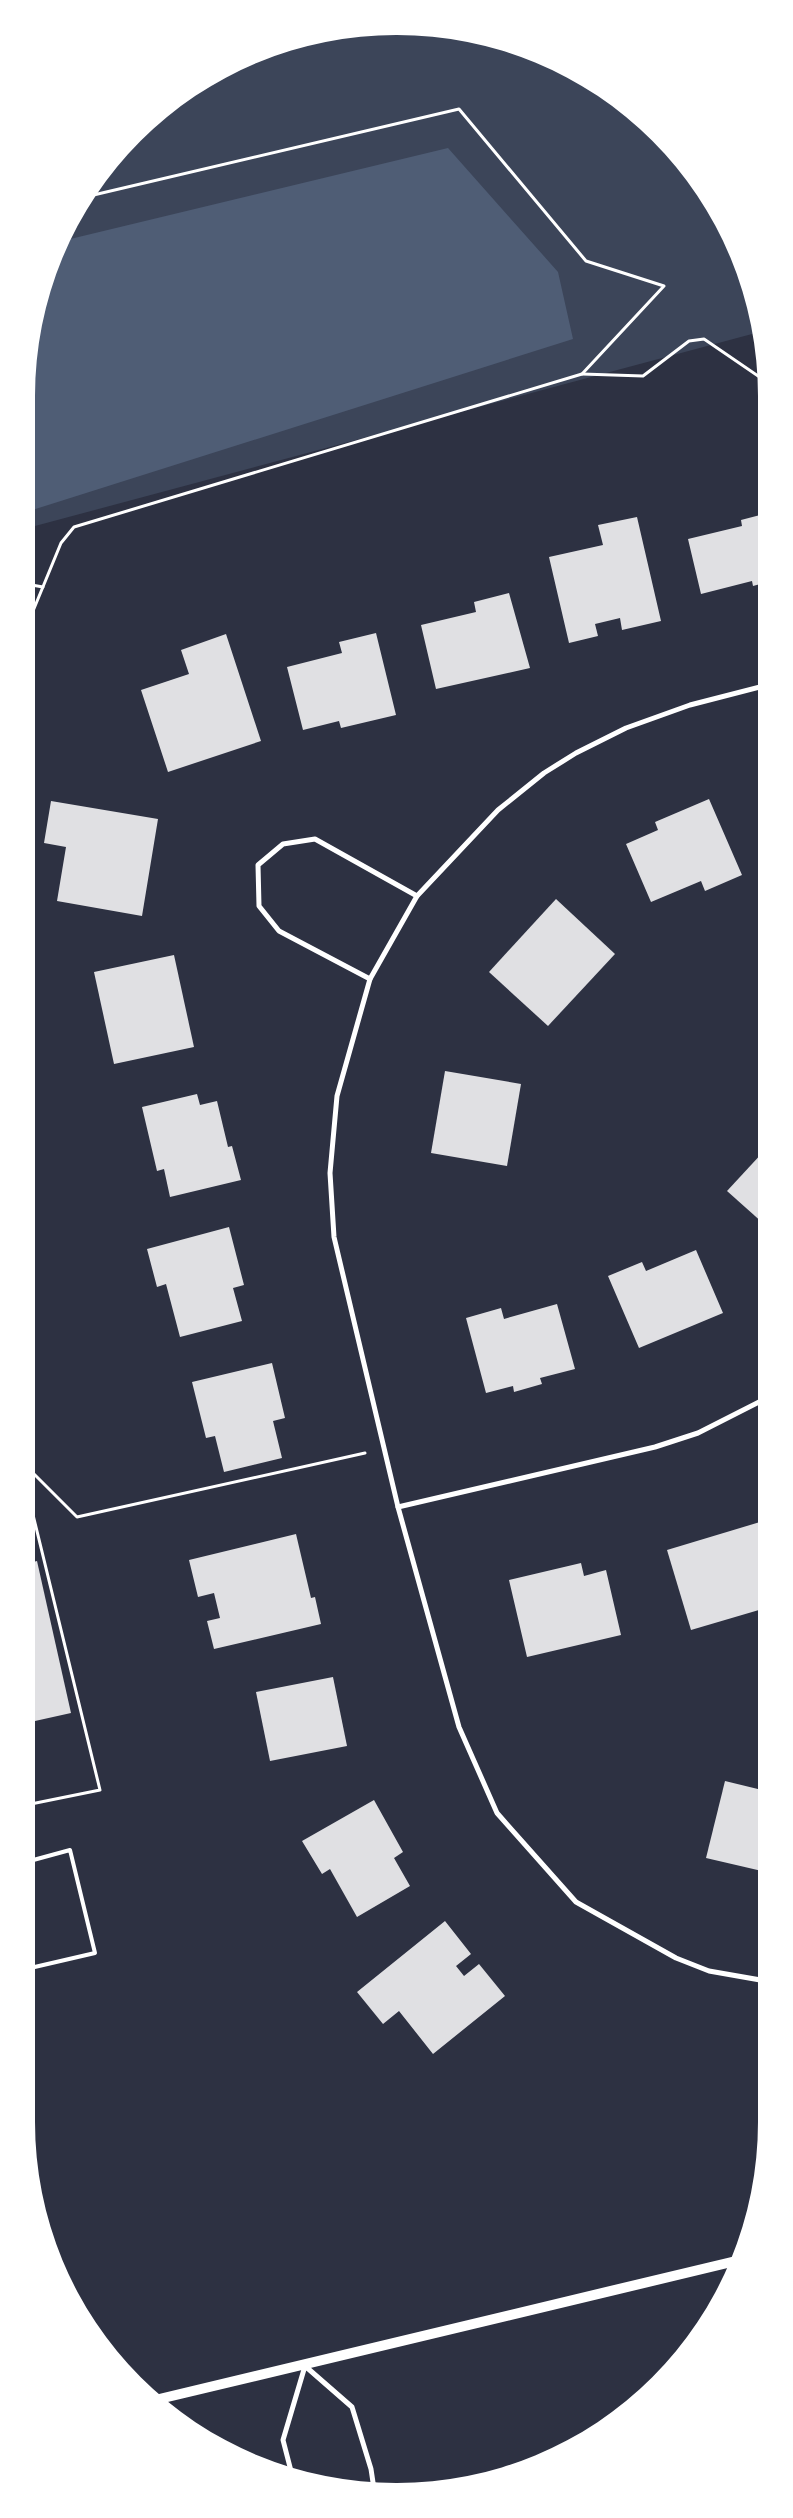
<svg xmlns="http://www.w3.org/2000/svg" width="793" height="2518" font-family="Commissioner,sans-serif">
<rect width="100%" height="100%" fill="#2d3142"/>
<polygon fill="#3c4559" points="397,26 469,33 581,76 675,152 729,233 760,335 752,334 35,526 26,541 26,396 33,324 55,255 89,191 135,134 191,88 255,54 325,33"/>
<path fill="#4f5d75" d="M 448,148 L 558,272 L 573,339 L 26,512 C 26,424 19,321 62,241 Z"/>
<g fill="#e0e0e3">
<polygon points="764,514 764,583 753,586 752,581 701,594 688,539 742,526 741,520"/>
<polygon points="637,517 661,621 622,630 620,618 595,624 598,636 569,643 549,557 603,545 598,525"/>
<polygon points="509,593 530,668 436,689 421,625 476,612 474,602"/>
<polygon points="376,633 396,715 341,728 339,721 303,730 287,667 342,653 339,642"/>
<polygon points="226,634 261,741 168,772 141,690 189,674 181,650"/>
<polygon points="709,799 742,875 705,891 701,881 651,902 626,844 658,830 655,822"/>
<polygon points="51,801 158,819 142,916 57,901 66,847 44,843"/>
<polygon points="556,899 615,954 548,1026 489,972"/>
<polygon points="174,955 194,1047 114,1064 94,972"/>
<polygon points="445,1071 521,1084 507,1166 431,1153"/>
<polygon points="197,1094 200,1105 217,1101 228,1147 232,1146 241,1180 170,1197 164,1169 157,1171 142,1107"/>
<polygon points="765,1150 765,1225 727,1191"/>
<polygon points="229,1227 244,1285 233,1288 242,1321 180,1337 166,1284 157,1287 147,1249"/>
<polygon points="696,1250 723,1313 639,1348 608,1276 642,1262 646,1271"/>
<polygon points="557,1304 575,1369 540,1378 542,1384 514,1392 513,1386 486,1393 466,1318 501,1308 504,1319"/>
<polygon points="272,1363 285,1418 273,1421 282,1458 224,1472 215,1436 206,1438 192,1382"/>
<polygon points="760,1522 766,1541 766,1608 691,1630 667,1550"/>
<polygon points="296,1534 311,1598 315,1597 321,1624 214,1649 207,1621 220,1618 214,1593 198,1597 189,1560"/>
<polygon points="37,1561 71,1713 26,1723 26,1564"/>
<polygon points="581,1563 584,1576 606,1570 621,1635 527,1657 509,1580"/>
<polygon points="333,1677 347,1746 270,1761 256,1692"/>
<polygon points="725,1781 766,1791 766,1872 706,1858"/>
<polygon points="374,1800 403,1852 394,1858 410,1886 357,1917 330,1869 322,1874 302,1841"/>
<polygon points="445,1921 471,1954 456,1966 464,1976 479,1964 505,1996 433,2054 399,2011 383,2024 357,1992"/>
</g>
<g fill="none" stroke-linecap="round" stroke-linejoin="round">
<g stroke="#fff" stroke-width="3">
<polyline points="582,374 643,376 689,341 704,339 764,380"/>
<polyline points="26,584 43,587"/>
<polyline points="26,628 61,543 74,527 582,374 664,286 586,261 459,109 85,197"/>
<polyline points="26,1466 77,1517 365,1453"/>
<polyline points="26,1486 100,1790 26,1805"/>
</g>
<polyline stroke="#fff" stroke-width="4" points="26,1862 70,1850 95,1953 26,1969"/>
<g stroke="#fff" stroke-width="5">
<polyline points="764,686 690,705 626,728 576,753 544,773 498,810 417,896 370,979 337,1096 330,1173 334,1237 398,1507 459,1727 497,1813 576,1902 676,1958 709,1971 766,1981"/>
<polyline points="370,979 279,931 259,906 258,865 283,844 315,839 417,896"/>
<polyline points="398,1507 655,1447 698,1433 765,1399"/>
<polyline points="291,2471 283,2440 305,2366 352,2407 371,2469 374,2489"/>
</g>
<polyline stroke="#fff" stroke-width="10" points="155,2400 740,2260"/>
</g>
<path d="M0 0H793V2518H0ZM396 35H397A361 361 0 0 1 758 396V2122A361 361 0 0 1 397 2483H396A361 361 0 0 1 35 2122V396A361 361 0 0 1 396 35Z" fill="#fff" fill-rule="evenodd"/>
</svg>
